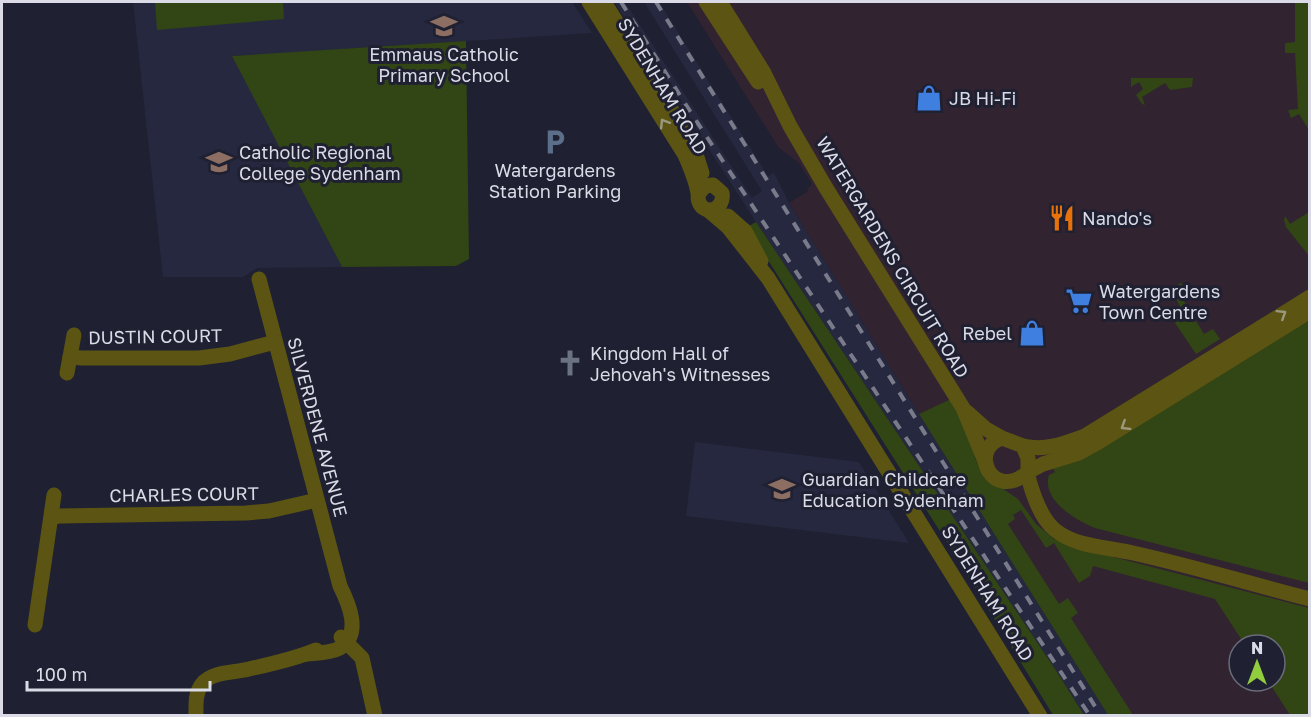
<svg xmlns="http://www.w3.org/2000/svg" width="1311" height="717" font-family="'Golos Text',sans-serif">
<rect width="100%" height="100%" fill="#1f2031"/>
<path fill="#322330" fill-rule="evenodd" d="M 687,2 L 1309,2 L 1309,715 L 1108,715 L 909,398 L 789,203 L 808,191 L 807,189 L 812,184 L 799,163 L 779,148 ZM 1239,645 L 1275,645 L 1275,681 L 1239,681 Z"/>
<g fill="#26283f">
<polygon points="133,2 572,2 592,33 233,56 342,267 257,268 243,277 163,277"/>
<polygon points="614,2 625,2 752,198 762,191 644,2 659,2 768,176 774,173 789,203 909,398 1108,715 1084,715 1057,672 756,222"/>
<polygon points="695,442 859,462 909,543 686,516"/>
</g>
<g fill="#314515">
<polygon points="155,2 283,2 284,19 157,30"/>
<polygon points="1295,2 1309,2 1309,130 1299,114 1291,118 1288,110 1298,109 1295,53 1285,53 1285,43 1295,42"/>
<polygon points="466,41 469,259 456,266 342,267 232,56"/>
<polygon points="1131,78 1193,78 1192,87 1170,90 1165,83 1142,97 1145,105 1142,104 1136,95 1143,89 1139,82 1131,87"/>
<polygon points="1309,212 1309,256 1286,227 1284,220 1285,216 1290,224"/>
<polygon points="756,222 1057,672 1084,715 1053,715 955,555 747,227"/>
<polygon points="1180,283 1184,285 1177,290 1204,334 1213,329 1220,339 1196,354 1175,323 1181,309 1172,289"/>
<path d="M 1309,316 L 1309,583 L 1095,528 C 1077,521 1041,500 1049,475 L 1055,472 L 1052,467 Z"/>
<polygon points="951,399 973,446 975,458 984,476 1018,499 1036,524 1054,539 1083,549 1309,608 1309,715 1290,715 1268,681 1275,681 1275,645 1245,645 1215,599 1093,566 1090,576 1079,583 1054,543 1046,548 1021,510 1013,515 1015,519 1008,524 1059,604 1068,598 1078,613 1071,618 1133,715 1108,715 919,414"/>
</g>
<g fill="none" stroke-linecap="round" stroke-linejoin="round">
<g stroke="#5b5413" stroke-width="15">
<path d="M 589,2 L 685,155 C 690,167 696,180 698,193 C 699,197 697,197 699,202 C 705,217 725,209 722,193 L 713,185 L 705,186 L 698,194"/>
<polyline points="604,2 688,136 695,151 702,173"/>
<polyline points="706,2 758,82"/>
<polyline points="720,2 764,73 790,126 826,188 963,408 986,464"/>
<polyline points="708,210 728,227 768,278 1040,716"/>
<polyline points="728,216 745,231 761,261"/>
<path d="M 259,279 L 340,586 C 349,604 362,634 340,648 C 331,653 317,653 307,654"/>
<polyline points="70,357 82,358 199,358 230,354 275,342"/>
<polyline points="67,373 74,335"/>
<path d="M 967,412 L 986,429 L 1002,438 L 1023,446 L 1028,458 L 1028,472 C 993,503 967,450 1002,438"/>
<path d="M 1023,446 C 1046,451 1063,444 1085,436 L 1310,297"/>
<polyline points="1028,472 1043,464 1079,453 1099,442 1310,311"/>
<path d="M 1027,473 C 1032,492 1040,518 1055,530 C 1076,547 1107,547 1133,553 C 1192,566 1251,584 1310,599"/>
<polyline points="51,518 59,516 246,513 269,511 317,500"/>
<polyline points="35,625 54,495"/>
<polyline points="341,637 362,658 375,716"/>
<path d="M 196,716 C 196,705 195,693 202,684 C 213,671 234,673 249,669 C 271,664 295,659 316,650"/>
</g>
<g stroke="#7a7b8a" stroke-width="4" stroke-dasharray="10 10" stroke-linecap="butt">
<polyline points="621,2 693,116 1090,716"/>
<polyline points="656,2 1101,716"/>
</g>
</g>
<defs><path id="oneway-chevron" d="M-2-3.5L2.5 0L-2 3.5" fill="none" stroke-width="1.6" stroke-linecap="round" stroke-linejoin="round" transform="scale(1.5)"/></defs>
<g stroke="#9a987d">
<use href="#oneway-chevron" transform="translate(664 123) rotate(-122)"/>
<use href="#oneway-chevron" transform="translate(1282 314) rotate(-32)"/>
<use href="#oneway-chevron" transform="translate(1125 426) rotate(148)"/>
</g>
<defs>
<g id="school-bare" transform="scale(2.07)"><path d="M0-5L7-2L0 1L-7-2ZM-4 1L0 2.5L4 1V4Q0 6-4 4Z" fill="#8d6e63" stroke="#1f2031" stroke-width="2.5" paint-order="stroke"/></g>
<g id="shop-bare" transform="scale(2.07)"><path d="M-5-2.5h2.3a2.7 3.5 0 0 1 5.4 0H5L5.5 6h-11ZM-1.5-2.5h3a1.5 2.3 0 0 0-3 0Z" fill="#3f7fe0" stroke="#1f2031" stroke-width="2.5" paint-order="stroke"/></g>
<g id="parking-bare" transform="scale(2.07)"><path d="M-3.5-5.5H1a3.5 3.5 0 0 1 0 7H-1V5.5H-3.5ZM-1-3.4V-.6H.8a1.4 1.4 0 0 0 0-2.8Z" fill="#5c6f8a" stroke="#1f2031" stroke-width="2.5" paint-order="stroke"/></g>
<g id="restaurant-bare" transform="scale(2.07)"><path d="M-5-6h1v4h1v-4h1v4h1v-4h1v5L-1.5 .5V6h-2V.5L-5-1ZM5-6V6H3V1.5H1.5Q1.5-4 5-6Z" fill="#e8710a" stroke="#1f2031" stroke-width="2.5" paint-order="stroke"/></g>
<g id="supermarket-bare" transform="scale(2.07)"><path d="M-6-5.5h2.5l.6 2H6L4.5 2H-2.5L-4.4-4H-6ZM-1.5 3.2a1.3 1.3 0 1 0 .1 0ZM3 3.2a1.3 1.3 0 1 0 .1 0Z" fill="#3f7fe0" stroke="#1f2031" stroke-width="2.5" paint-order="stroke"/></g>
<g id="church-bare" transform="scale(2.07)"><path d="M-1.2-6h2.4v3.5h3.3v2.4h-3.3V6h-2.4V-.1h-3.3v-2.4h3.3Z" fill="#6b7280" stroke="#1f2031" stroke-width="2.5" paint-order="stroke"/></g>
</defs>
<g fill-rule="evenodd">
<use href="#school-bare" x="444" y="26"/>
<use href="#shop-bare" x="929" y="98"/>
<use href="#parking-bare" x="555" y="142"/>
<use href="#school-bare" x="219" y="162"/>
<use href="#restaurant-bare" x="1062" y="218"/>
<use href="#supermarket-bare" x="1079" y="301"/>
<use href="#shop-bare" x="1032" y="333"/>
<use href="#church-bare" x="570" y="363"/>
<use href="#school-bare" x="782" y="489"/>
</g>
<g text-anchor="middle" dominant-baseline="central" stroke-width="6" stroke-linejoin="round" paint-order="stroke">
<g font-size="18" fill="#dadbe7" stroke="#1f2031" text-anchor="start">
<text x="444" y="54" text-anchor="middle">Emmaus Catholic<tspan x="444" dy="21">Primary School</tspan></text>
<text x="949" y="98">JB Hi-Fi</text>
<text x="239" y="152">Catholic Regional<tspan x="239" dy="21">College Sydenham</tspan></text>
<text x="555" y="170" text-anchor="middle">Watergardens<tspan x="555" dy="21">Station Parking</tspan></text>
<text x="1082" y="218">Nando's</text>
<text x="1099" y="291">Watergardens<tspan x="1099" dy="21">Town Centre</tspan></text>
<text x="1012" y="333" text-anchor="end">Rebel</text>
<text x="590" y="353">Kingdom Hall of<tspan x="590" dy="21">Jehovah's Witnesses</tspan></text>
<text x="802" y="479">Guardian Childcare<tspan x="802" dy="21">Education Sydenham</tspan></text>
</g>
<g font-size="18" fill="#dadbe7" stroke="#1f2031">
<text transform="translate(663 86) rotate(59)">SYDENHAM ROAD</text>
<text transform="translate(893 257) rotate(59)">WATERGARDENS CIRCUIT ROAD</text>
<text transform="translate(155 336) rotate(-1)">DUSTIN COURT</text>
<text transform="translate(318 427) rotate(75)">SILVERDENE AVENUE</text>
<text transform="translate(184 494) rotate(-1)">CHARLES COURT</text>
<text transform="translate(988 593) rotate(58)">SYDENHAM ROAD</text>
</g>
</g>
<rect width="1311" height="717" fill="none" stroke="#dadbe7" stroke-width="6"/>
<g transform="translate(1257 663)"><circle r="28" fill="#1f2031" stroke="#6a6b7a" stroke-width="1.5"/>
<path d="M0-4.5L10 22L0 15L-10 22Z" fill="#92cd3e"/>
<text y="-9" font-size="16" font-weight="bold" text-anchor="middle" fill="#dadbe7">N</text>
</g>
<path d="M27 681v9h183v-9" fill="none" stroke="#dadbe7" stroke-width="3"/>
<text x="36" y="681" font-size="18" fill="#dadbe7" stroke="#1f2031" stroke-width="4.5" paint-order="stroke">100 m</text>
</svg>
